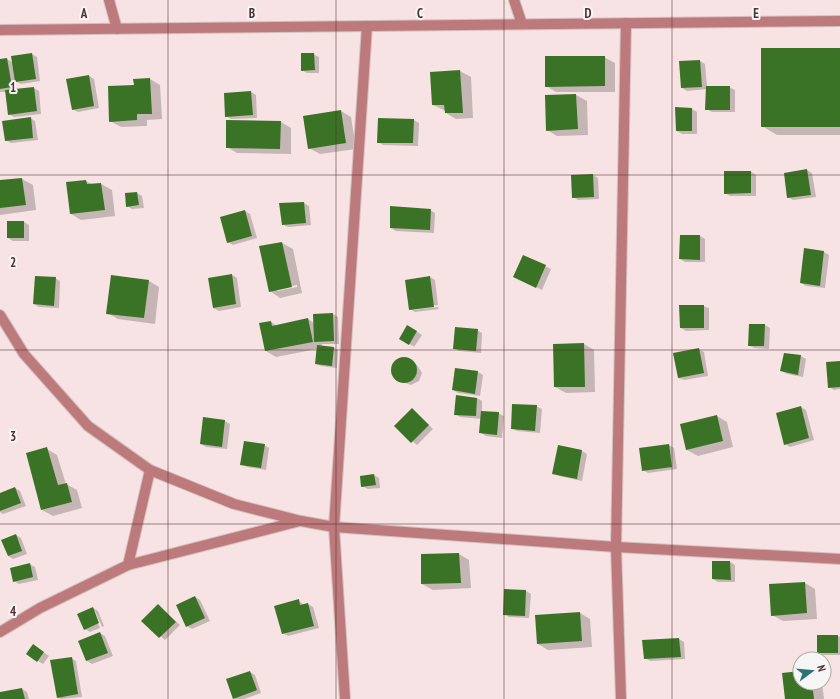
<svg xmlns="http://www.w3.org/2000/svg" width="840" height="699" font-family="'PT Sans Narrow',sans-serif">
<rect width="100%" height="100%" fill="#f7e3e3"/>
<g fill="#0003" fill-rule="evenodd">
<polygon points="840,49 840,135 777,135 762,126"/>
<polygon points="32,54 37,57 40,81 21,84 15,81 16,90 34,88 39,91 41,114 14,117 9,114 6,92 0,92 0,60 7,59 13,63"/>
<polygon points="313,54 319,57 319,73 307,73 302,70"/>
<polygon points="604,57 615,63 615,92 556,92 546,86"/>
<polygon points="700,61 705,64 707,87 729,87 735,90 735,112 712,112 706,109 707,89 687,91 682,88"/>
<polygon points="460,71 471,77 473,118 456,119 446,113 446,111 433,105 431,73"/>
<polygon points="89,76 94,79 99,108 78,112 72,109"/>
<polygon points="150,79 160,85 162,119 147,120 147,126 121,127 110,121 135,85"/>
<polygon points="251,92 256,95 257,118 231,119 226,116"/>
<polygon points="576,95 587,101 588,135 557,136 547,130 546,96"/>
<polygon points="692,109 697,112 697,134 682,134 677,131"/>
<polygon points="341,111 351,117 356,149 320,154 309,148"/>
<polygon points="30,118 35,121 38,140 11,143 6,140"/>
<polygon points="379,119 414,120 419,123 418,146 383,145 378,142"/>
<polygon points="281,122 291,128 291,154 237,153 227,147"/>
<polygon points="807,170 812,173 816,197 793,200 788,197"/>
<polygon points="751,172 756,175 756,196 730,196 725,193"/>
<polygon points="593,175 598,178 599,199 578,200 573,197 572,176"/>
<polygon points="22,179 33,185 36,210 0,215 0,181"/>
<polygon points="86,181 93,185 101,184 112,190 115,216 81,220 71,214 67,183"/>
<polygon points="137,193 142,196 144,208 132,209 127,206"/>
<polygon points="304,203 309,206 311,225 288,227 282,224"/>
<polygon points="430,210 435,213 434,233 396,231 391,228"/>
<polygon points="245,211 250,214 257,238 233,245 228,242"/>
<polygon points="24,222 29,225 29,241 13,241 8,238"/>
<polygon points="681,236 700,236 705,239 705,262 685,262 680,259"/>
<path d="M 282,243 L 293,249 L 302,293 L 280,298 L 270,291 ZM 297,285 L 297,287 L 277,291 L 277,289 Z"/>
<polygon points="805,249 824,252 829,255 825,288 806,286 801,283"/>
<polygon points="523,256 551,269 542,290 518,278"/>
<polygon points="232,275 237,278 241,307 219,311 213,308"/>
<polygon points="430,277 435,280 438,305 413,308 413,310 438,307 439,309 415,312 410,309"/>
<polygon points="55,278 60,281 59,308 39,307 34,304"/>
<polygon points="149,281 159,287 155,324 118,319 107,313"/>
<polygon points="703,306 709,308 709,330 686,331 681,328"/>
<polygon points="333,314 338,317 339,344 322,344 322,347 333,347 338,350 337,368 321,366 316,364 317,349 276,357 266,351 271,322 277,326 308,319 314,323 314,315"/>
<polygon points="765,325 770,328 769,349 754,348 749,345"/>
<polygon points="408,326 422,335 414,347 401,338"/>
<polygon points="477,330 482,333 481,353 459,351 454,348"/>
<polygon points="584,344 594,350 595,392 566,393 555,387"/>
<polygon points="698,349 704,352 708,376 684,380 678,378"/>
<polygon points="785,354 801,356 806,359 803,377 787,374 782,371"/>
<polygon points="403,359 417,365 422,373 419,381 411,385 397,380 393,371 395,363"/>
<polygon points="840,362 840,389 834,390 829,387"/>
<polygon points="456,369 478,372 483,375 480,396 458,393 453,390"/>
<polygon points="456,396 477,398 482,401 482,412 498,413 504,416 502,438 486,436 481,433 482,419 460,417 455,414"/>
<polygon points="536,406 542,409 540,433 517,431 512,428"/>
<polygon points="801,407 806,410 814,440 790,447 785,444"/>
<polygon points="412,409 433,429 417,445 395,426"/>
<polygon points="717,416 727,422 733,447 698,456 687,450"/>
<polygon points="204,419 225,421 230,424 227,449 206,447 201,444"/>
<polygon points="264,445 269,448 266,470 247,467 241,464"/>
<polygon points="669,445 674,448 677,469 648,473 643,470"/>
<polygon points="559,446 582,451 587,454 582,481 559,476 553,473"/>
<polygon points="47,449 57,455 66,484 77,490 82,508 53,516 42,510"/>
<polygon points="374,475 379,478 380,488 368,489 362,486"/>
<polygon points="15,488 20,491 26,506 3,514 0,512 0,494"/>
<polygon points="16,535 21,538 27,554 13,559 8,556"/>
<polygon points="459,554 469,560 471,588 433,590 422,584"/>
<polygon points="713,562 730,562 735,565 735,582 718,582 713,579"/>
<polygon points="29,564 35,567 38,580 19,584 14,581"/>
<polygon points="805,583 815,589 817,619 783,621 772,615"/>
<polygon points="526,591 531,594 529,618 509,617 504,614"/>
<polygon points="195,597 200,600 210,621 192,629 187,626"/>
<polygon points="298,600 304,605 308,604 313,607 319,628 288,636 283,633"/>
<polygon points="158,605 180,625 165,640 143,621"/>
<polygon points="93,608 98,611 104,626 102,627 95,611 93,611 100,628 90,632 85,629"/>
<polygon points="580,613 590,619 592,647 548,650 538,644"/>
<polygon points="100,633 105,636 113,656 92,664 87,661"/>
<polygon points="838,636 840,637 840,655 823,655 818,652"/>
<polygon points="679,639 684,642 685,659 650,661 645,658 644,641"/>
<polygon points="38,648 49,656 43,664 27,654"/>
<polygon points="71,658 76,661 82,697 61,699 58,697"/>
<polygon points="250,672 255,675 261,693 244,699 236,699 234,698"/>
<polygon points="800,672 800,683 822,683 824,699 786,699"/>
<polygon points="22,689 27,692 29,699 0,699 0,693"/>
</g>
<g fill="#3b7326">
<rect x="761" y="48" width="79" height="79"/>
<polygon points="32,53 36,79 15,82 11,56"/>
<polygon points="301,53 314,53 315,70 301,71"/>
<polygon points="545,56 605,56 605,86 545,87"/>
<polygon points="7,58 12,87 0,89 0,59"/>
<polygon points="700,60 702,87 681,88 679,61"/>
<polygon points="460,70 463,113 445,113 444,105 432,105 430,72"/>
<polygon points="89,75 94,106 72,110 66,79"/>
<polygon points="150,78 152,114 137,114 137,120 109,122 108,86 134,85 133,79"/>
<polygon points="706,86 730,86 730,110 705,110"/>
<polygon points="34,87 37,111 8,115 5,90"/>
<polygon points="251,91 253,115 225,117 224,93"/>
<polygon points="576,94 578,129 546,131 545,95"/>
<polygon points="675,107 692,108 692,131 676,131"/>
<polygon points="341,110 346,143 308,149 303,116"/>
<polygon points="31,117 33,138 5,141 2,121"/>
<polygon points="378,118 414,119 413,143 377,143"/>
<polygon points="226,120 281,121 280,149 226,148"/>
<polygon points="807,169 811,195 787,198 784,173"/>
<polygon points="724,171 751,171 751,193 724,194"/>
<polygon points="593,174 594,197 572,198 571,175"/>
<polygon points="22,178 26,205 0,208 0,180"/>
<polygon points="86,180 87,184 101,183 105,210 70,214 66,182"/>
<polygon points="137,192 139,205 126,207 125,193"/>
<polygon points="304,202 306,223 282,225 279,203"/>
<polygon points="390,206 431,209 430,230 390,228"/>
<polygon points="245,210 252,236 227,243 220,217"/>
<rect x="7" y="221" width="17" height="17"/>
<polygon points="680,235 700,235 700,260 679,259"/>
<polygon points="282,242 292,287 269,292 259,246"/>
<polygon points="804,248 824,251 820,286 800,283"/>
<polygon points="523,255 546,265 536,288 513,277"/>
<polygon points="232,274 236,304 213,308 208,278"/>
<polygon points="111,275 149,280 144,318 106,314"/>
<polygon points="35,276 56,277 54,306 33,304"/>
<polygon points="430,276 434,307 409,310 405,280"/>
<polygon points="679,305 704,305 704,328 680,328"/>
<polygon points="333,313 334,341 314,342 313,314"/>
<polygon points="308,318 313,342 265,351 259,323 271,321 272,326"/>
<polygon points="749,324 765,324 764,346 748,346"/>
<polygon points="407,325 417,331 409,345 399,339"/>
<polygon points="455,327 478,329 476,351 453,349"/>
<polygon points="584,343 585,387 554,387 553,344"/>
<polygon points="317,345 334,347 332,366 315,364"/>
<polygon points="699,348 704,373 678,378 673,353"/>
<polygon points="784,353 801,355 798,375 780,371"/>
<circle cx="404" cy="370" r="13"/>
<polygon points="840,361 840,387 828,388 826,362"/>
<polygon points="455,368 478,371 475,394 452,390"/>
<polygon points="456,395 477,398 476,416 454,415"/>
<polygon points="512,404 537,405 535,431 511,429"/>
<polygon points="801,406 809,438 784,445 776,413"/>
<polygon points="412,408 429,425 411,443 394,426"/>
<polygon points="481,411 499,412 497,435 479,433"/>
<polygon points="717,415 723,441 686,450 680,424"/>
<polygon points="203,417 225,420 222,447 200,444"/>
<polygon points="244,441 265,444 261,468 240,465"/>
<polygon points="669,444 672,467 642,471 639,448"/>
<polygon points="558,445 582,450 577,479 552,474"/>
<polygon points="47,447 58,485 67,483 72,502 41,510 26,453"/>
<polygon points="374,474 376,485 361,487 360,476"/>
<polygon points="15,487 21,503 0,511 0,493"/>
<polygon points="16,534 22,551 8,556 1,540"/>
<polygon points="459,553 461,583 421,584 421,554"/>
<polygon points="712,561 730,561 731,580 712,579"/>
<polygon points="30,563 33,577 13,582 10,568"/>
<polygon points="805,582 807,613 771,616 769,584"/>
<polygon points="504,589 526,590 525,616 503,615"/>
<polygon points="195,596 205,618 186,627 176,605"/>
<polygon points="299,599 300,605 308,603 314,626 282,634 274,606"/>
<polygon points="158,604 176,622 159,638 141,621"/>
<polygon points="93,607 99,623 84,630 77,614"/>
<polygon points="580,612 582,641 537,644 535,615"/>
<polygon points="100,632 108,653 86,661 78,641"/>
<rect x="817" y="635" width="21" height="18"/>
<polygon points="679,638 681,657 644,659 642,640"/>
<polygon points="33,644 44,652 37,662 26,654"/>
<polygon points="72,657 78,694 57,698 50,660"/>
<polygon points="250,671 257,690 233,699 226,679"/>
<polygon points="800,671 800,683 812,683 814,699 785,699 782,673"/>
<polygon points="22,688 25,699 0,699 0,692"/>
</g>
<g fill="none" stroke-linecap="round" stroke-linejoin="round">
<g stroke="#d6bfbf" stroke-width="12">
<g id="minor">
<polyline points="109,0 117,29"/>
<polyline points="514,0 522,24"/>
<polyline points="0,30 840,21"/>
<polyline points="0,315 24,354 88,426 150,470 234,504 301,521 334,527 616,547 840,559"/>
<polyline points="128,565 150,470"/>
<polyline points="0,632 40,608 128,565 300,521"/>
<polyline points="345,699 334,527 367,26"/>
<polyline points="621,699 616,547 626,23"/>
</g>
</g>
<use href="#minor" stroke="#bd7a7c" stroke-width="10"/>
</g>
<path fill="none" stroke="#543031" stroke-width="1" stroke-opacity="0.55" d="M 168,0 L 168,699M 336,0 L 336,699M 504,0 L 504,699M 672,0 L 672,699M 0,175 L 840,175M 0,350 L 840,350M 0,524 L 840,524"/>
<g font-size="13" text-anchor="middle" font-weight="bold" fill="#543031" stroke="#f6f6f6" stroke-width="4" stroke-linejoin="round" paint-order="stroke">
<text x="84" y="18">A</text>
<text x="252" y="18">B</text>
<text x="420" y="18">C</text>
<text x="588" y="18">D</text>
<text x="756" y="18">E</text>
<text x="13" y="92">1</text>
<text x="13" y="267">2</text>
<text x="13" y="441">3</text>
<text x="13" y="616">4</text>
</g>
<g transform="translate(812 671) rotate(74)"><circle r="19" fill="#f6f6f6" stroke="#b5a7a7"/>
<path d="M0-3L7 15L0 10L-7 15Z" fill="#2a7476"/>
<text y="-6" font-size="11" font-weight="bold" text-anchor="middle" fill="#543031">N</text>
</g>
</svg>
